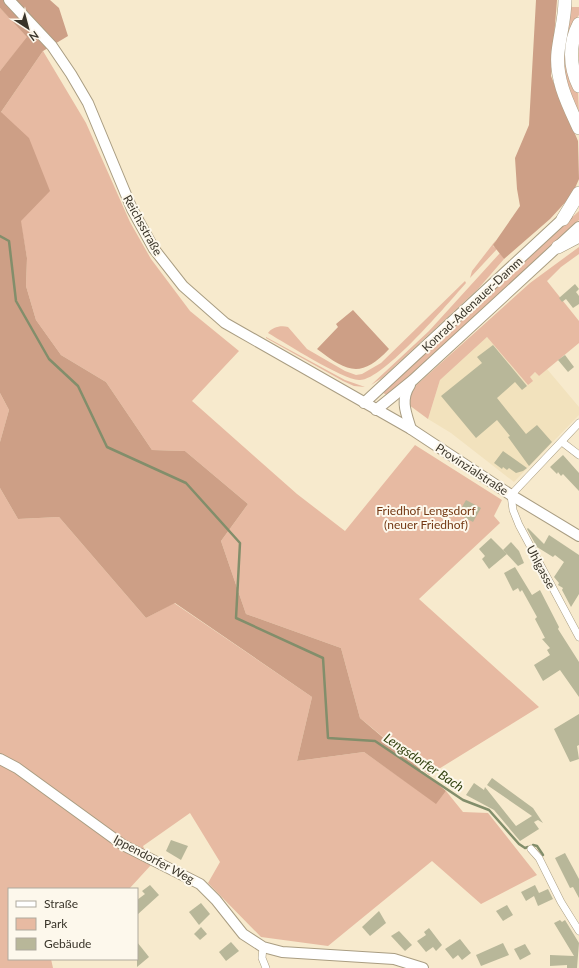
<svg xmlns="http://www.w3.org/2000/svg" width="579" height="968" font-family="Lato,sans-serif">
<rect width="100%" height="100%" fill="#f7eacd"/>
<polygon fill="#f2e2bd" points="487,337 528,385 530,377 535,372 539,376 547,369 579,407 579,415 514,482 451,433 428,419 440,380"/>
<g fill="#e7baa2">
<path d="M 569,3 L 572,7 L 579,7 L 579,15 L 575,21 L 579,114 C 573,101 567,88 564,74 C 559,54 567,23 569,3 Z"/>
<polygon points="0,8 28,37 0,71"/>
<polygon points="43,51 86,123 130,222 151,259 190,311 239,351 192,401 297,494 345,531 415,445 502,500 494,516 500,523 419,599 539,707 429,775 360,718 341,648 246,614 221,541 248,504 185,451 152,450 106,382 61,355 36,320 26,286 27,258 1,112"/>
<polygon points="579,211 579,220 388,396 382,392"/>
<polygon points="496,240 493,246 497,249 470,278 472,271"/>
<polygon points="579,247 579,254 561,267 547,281 579,321 579,343 539,376 535,372 530,377 533,381 528,385 487,337 440,380 428,419 409,405 412,389 530,283"/>
<polygon points="500,253 504,259 478,289 382,378 371,385 429,331"/>
<path d="M 465,281 L 466,283 C 449,302 382,382 359,380 C 341,379 287,344 268,333 C 272,327 281,325 288,327 L 307,349 L 345,371 L 356,375 L 362,374 L 381,363 Z"/>
<polygon points="266,337 345,380 365,387 354,386 343,381 266,338"/>
<polygon points="0,393 9,410 0,442"/>
<polygon points="0,488 18,519 59,517 146,618 174,603 312,697 297,761 364,752 436,803 446,791 463,812 488,813 537,875 481,904 432,861 328,946 261,937 208,883 220,862 190,813 143,846 151,865 129,889 9,889 9,959 51,959 53,968 0,968"/>
</g>
<g fill="#cd9f86">
<polygon points="0,0 50,0 59,8 68,36 43,51 1,112 29,138 50,191 21,221 27,258 26,286 36,320 61,355 106,382 152,450 185,451 248,504 221,541 246,614 341,648 360,718 446,791 436,804 364,752 297,761 312,697 175,603 146,618 59,517 18,519 0,488 0,442 9,410 0,393 0,71 27,37 0,8"/>
<polygon points="536,0 557,0 551,76 578,141 579,179 572,195 550,219 504,259 493,245 520,206 517,189 515,158 529,125"/>
<path d="M 353,310 L 389,349 C 361,379 347,372 317,349 L 338,327 L 336,324 Z"/>
</g>
<g fill="none" stroke-linecap="round" stroke-linejoin="round">
<g stroke="#828e6b" stroke-width="2.5">
<polyline points="0,236 9,241 16,301 49,359 78,386 107,447 186,483 240,543 236,618 323,658 328,738 375,741 463,800 489,810 519,844 525,848 528,847"/>
<polyline points="533,845 537,846 543,855"/>
</g>
</g>
<g fill="#b8b799">
<polygon points="575,284 579,289 576,292 579,296 579,304 573,308 566,299 562,302 559,298"/>
<polygon points="493,345 527,386 522,390 515,382 497,398 526,434 537,425 552,442 529,466 508,437 510,436 497,420 476,438 441,396 482,363 477,357"/>
<polygon points="565,355 574,367 568,372 558,360"/>
<polygon points="503,451 527,468 523,471 516,473 509,468 507,470 503,467 502,469 494,463"/>
<polygon points="563,455 579,473 579,491 563,474 561,476 558,472 557,474 550,467"/>
<polygon points="466,500 481,508 473,522 458,514"/>
<polygon points="528,528 544,544 549,535 579,555 579,594 571,607 562,590 563,588 558,585 559,583 554,577 564,562 555,555 553,557 537,547 527,529"/>
<polygon points="491,538 507,554 489,569 482,559 485,556 479,549"/>
<polygon points="511,542 519,551 524,563 518,566 503,550"/>
<polygon points="515,567 532,595 540,590 559,627 558,629 579,662 579,697 560,670 543,681 534,665 550,655 547,650 550,648 542,639 545,638 535,619 537,617 522,590 520,592 518,588 513,591 504,573"/>
<polygon points="579,714 579,745 577,746 579,759 570,762 554,729"/>
<polygon points="492,778 533,808 543,823 538,820 534,822 539,829 520,841 494,810 466,795 474,783 484,790 485,787 516,826 532,816 487,785"/>
<polygon points="171,840 188,846 181,860 166,851"/>
<polygon points="565,853 579,879 579,898 573,887 570,888 555,858"/>
<polygon points="150,885 159,895 137,915 137,900 145,894 142,891"/>
<polygon points="535,885 539,893 548,889 553,899 538,906 534,896 526,901 521,892"/>
<polygon points="201,903 210,914 199,925 189,912"/>
<polygon points="507,905 513,915 503,921 496,911"/>
<polygon points="379,911 386,923 370,936 362,927"/>
<polygon points="560,920 562,922 565,920 579,943 577,968 567,968 567,965 550,966 550,955 574,956 554,923"/>
<polygon points="201,927 207,934 200,940 194,934"/>
<polygon points="429,928 442,945 436,951 433,947 426,952 417,941 426,935 424,932"/>
<polygon points="399,931 412,945 405,951 391,936"/>
<polygon points="460,939 471,953 462,960 458,955 453,959 445,949"/>
<polygon points="137,942 149,957 137,967"/>
<polygon points="231,942 239,951 226,961 219,952"/>
<polygon points="503,943 509,955 481,966 476,955"/>
<polygon points="525,944 531,954 520,960 514,949"/>
</g>
<g fill="none" stroke-linecap="round" stroke-linejoin="round">
<g stroke="#a99d82" stroke-width="8">
<g id="street">
<polyline points="579,423 511,495 513,510 519,525 579,637"/>
<polyline points="562,442 579,455"/>
<polyline points="531,849 539,858 561,902 579,931"/>
<polyline points="263,947 262,958 266,968"/>
</g>
</g>
<g stroke="#a99d82" stroke-width="12">
<g id="secondary">
<polyline points="9,0 52,46 71,74 88,103 132,209 154,249 183,286 225,323 411,429 511,495 579,536"/>
<path d="M 410,385 C 400,400 406,413 411,429"/>
<polyline points="364,403 567,215"/>
<polyline points="376,410 413,380 579,227"/>
<polyline points="0,759 17,768 123,845 200,884 216,900 243,934 263,947 282,952 394,959 423,968"/>
</g>
</g>
<g stroke="#a99d82" stroke-width="14">
<g id="highway">
<path d="M 565,0 C 565,18 560,34 558,52 C 555,79 568,104 579,128"/>
<path d="M 579,24 C 569,43 569,66 579,86"/>
<polyline points="563,219 579,193"/>
<polyline points="558,247 579,236"/>
</g>
</g>
<use href="#street" stroke="#fff" stroke-width="7"/>
<use href="#secondary" stroke="#fff" stroke-width="10"/>
<use href="#highway" stroke="#fff" stroke-width="13"/>
</g>
<g text-anchor="middle" dominant-baseline="central" stroke-width="4" stroke-linejoin="round" paint-order="stroke">
<g font-size="12" fill="#393429" stroke="#fdf8ec">
<text transform="translate(143 225) rotate(61)">Reichsstraße</text>
<text transform="translate(472 304) rotate(-43)">Konrad-Adenauer-Damm</text>
<text transform="translate(472 469) rotate(33)">Provinzialstraße</text>
<text transform="translate(541 567) rotate(62)">Uhlgasse</text>
<text transform="translate(154 859) rotate(28)">Ippendorfer Weg</text>
</g>
<g font-size="12" fill="#743914" stroke="#fdf8ec">
<text x="426" y="510">Friedhof Lengsdorf<tspan x="426" dy="14">(neuer Friedhof)</tspan></text>
</g>
<g font-size="13" font-style="italic" fill="#324210" stroke="#fdf8ec">
<text transform="translate(424 762) rotate(34)">Lengsdorfer Bach</text>
</g>
</g>
<rect x="8" y="888" width="130" height="72" fill="#fdf8ec" stroke="#afaa9e"/>
<rect x="16" y="901" width="20" height="6" fill="#ffffff" stroke="#afaa9e"/>
<text x="44" y="908" font-size="12" fill="#393429">Straße</text>
<rect x="16" y="918" width="20" height="12" fill="#e7baa2" stroke="#afaa9e"/>
<text x="44" y="928" font-size="12" fill="#393429">Park</text>
<rect x="16" y="938" width="20" height="12" fill="#b8b799" stroke="#afaa9e"/>
<text x="44" y="948" font-size="12" fill="#393429">Gebäude</text>
<g transform="translate(28 28) rotate(144)" stroke="#fdf8ec" stroke-width="3" paint-order="stroke">
<path d="M0-3L7 15L0 10L-7 15Z" fill="#393429"/>
<text y="-6" font-size="11" font-weight="bold" text-anchor="middle" fill="#393429">N</text>
</g>
</svg>
